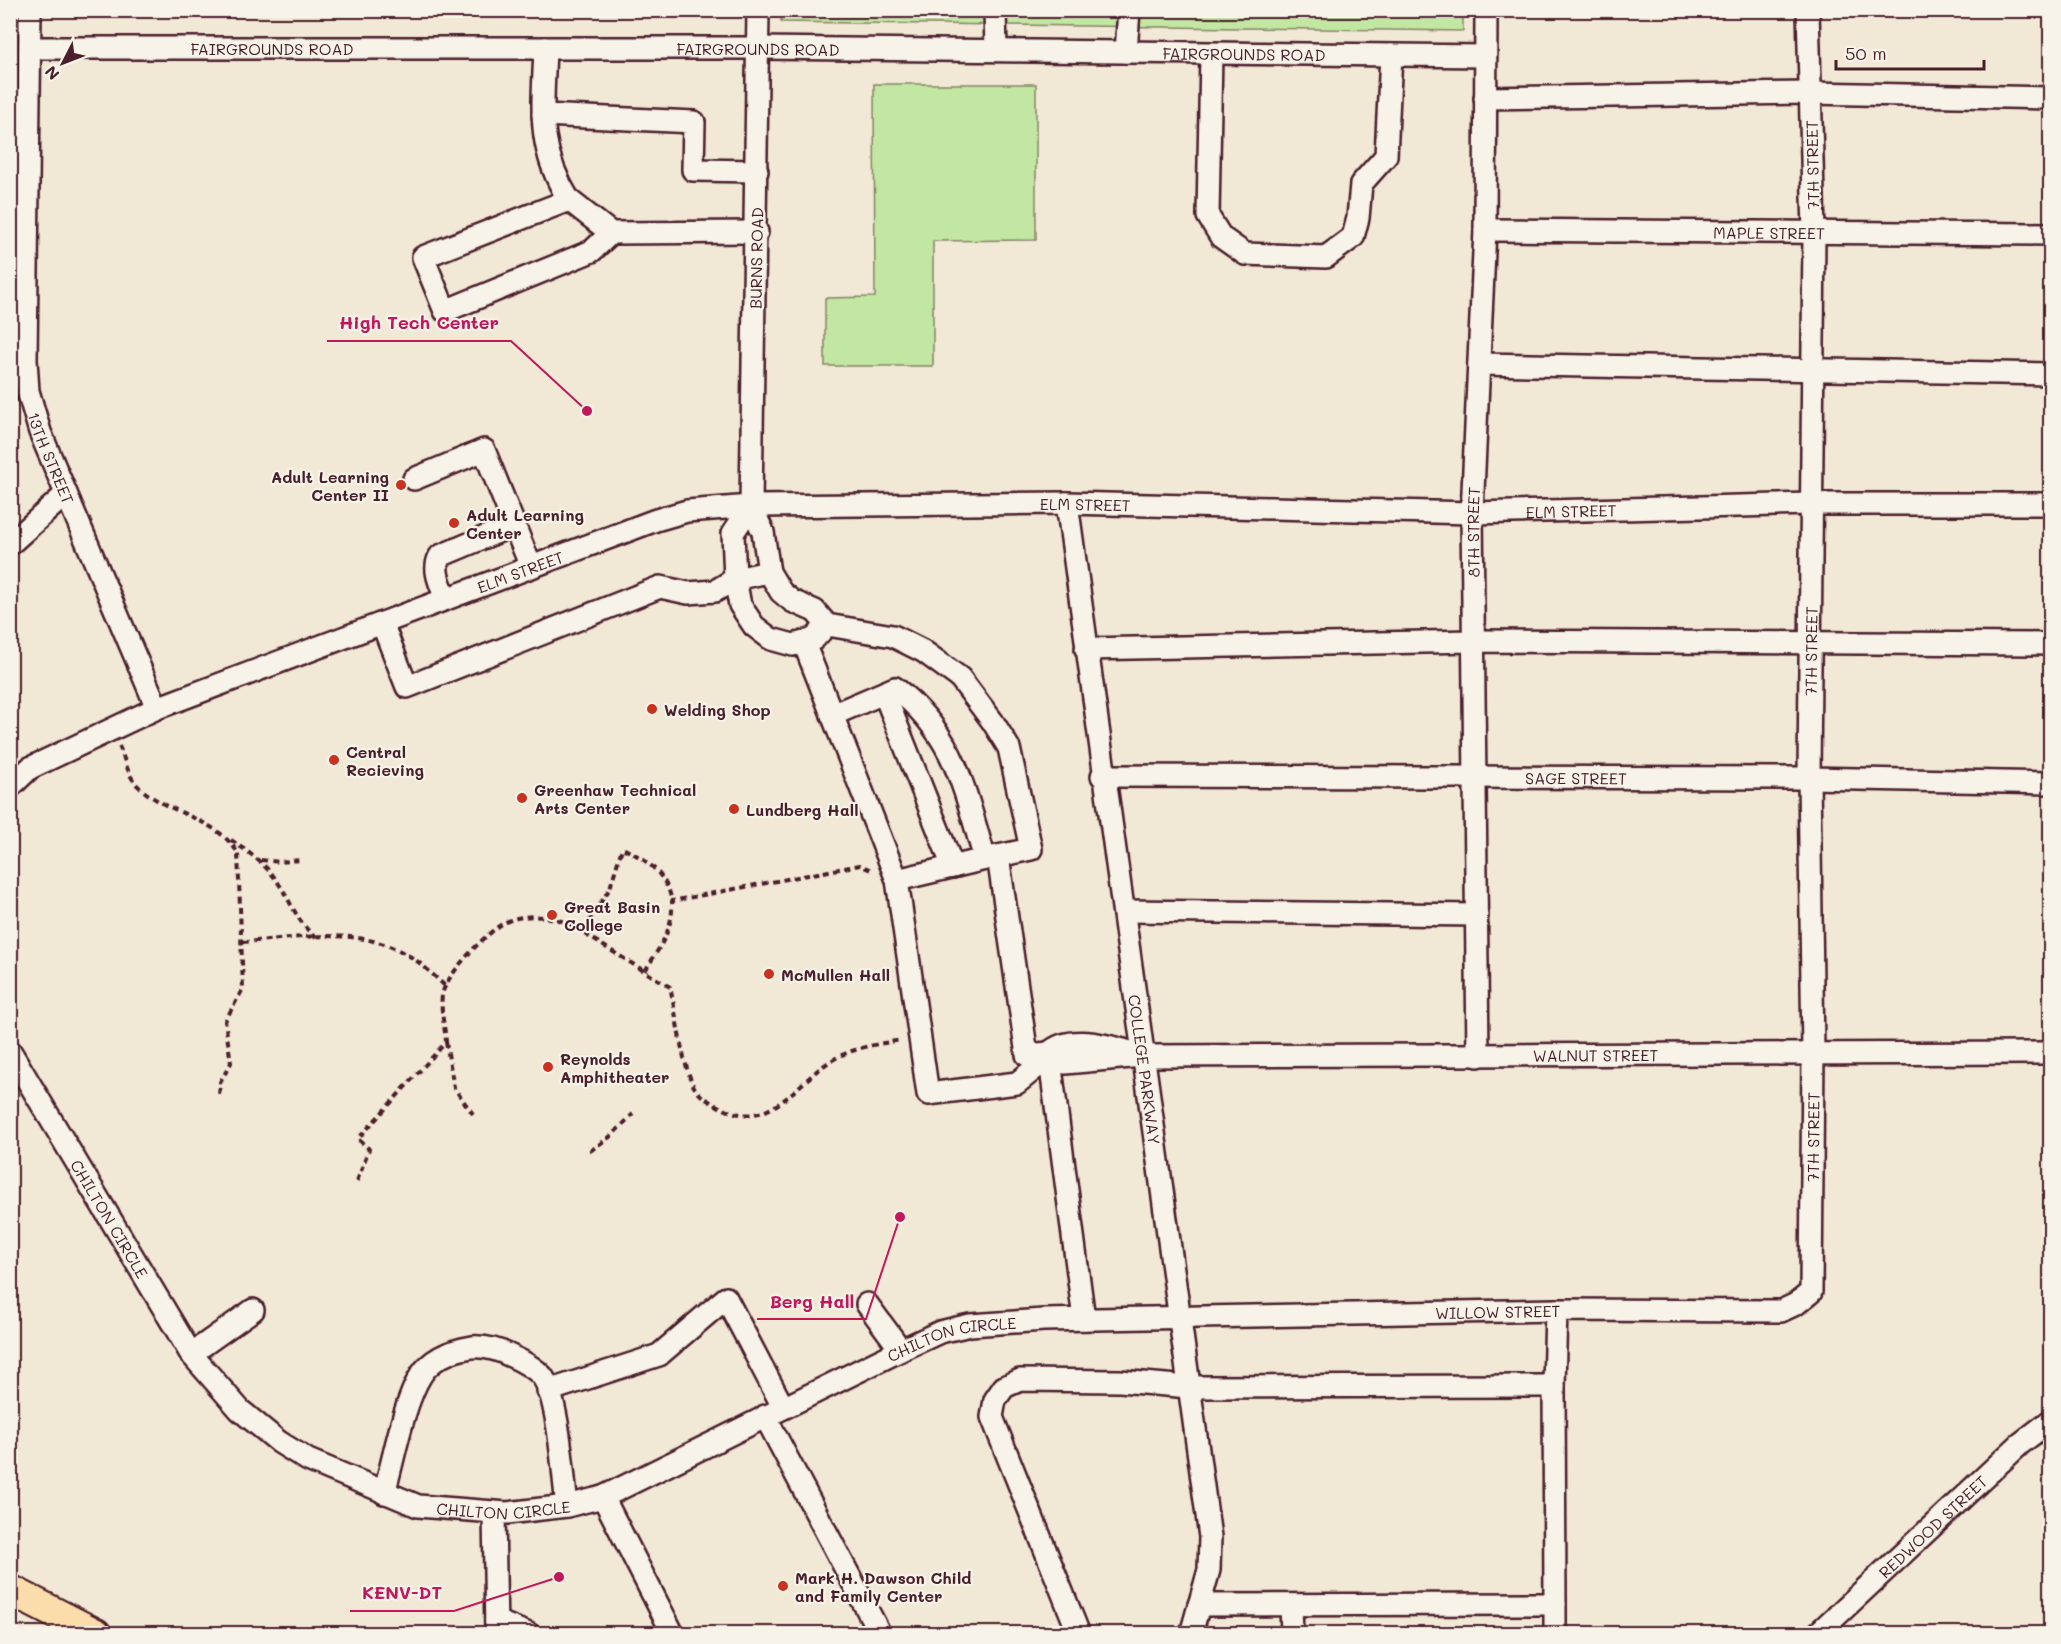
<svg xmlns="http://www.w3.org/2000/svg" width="2061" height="1644" font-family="Mali,sans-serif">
<rect width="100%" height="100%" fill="#f1e8d6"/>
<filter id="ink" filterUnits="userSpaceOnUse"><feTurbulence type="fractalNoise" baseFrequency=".0167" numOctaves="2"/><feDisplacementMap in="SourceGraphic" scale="12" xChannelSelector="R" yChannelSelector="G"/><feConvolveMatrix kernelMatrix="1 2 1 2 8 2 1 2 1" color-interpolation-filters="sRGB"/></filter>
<g filter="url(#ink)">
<g fill="#c1e7a2" stroke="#868366" stroke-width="1.5">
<polygon points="1463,10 1463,31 781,22 781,11"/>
<polygon points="874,84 1036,84 1036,240 933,241 933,366 825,366 825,298 875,297"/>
</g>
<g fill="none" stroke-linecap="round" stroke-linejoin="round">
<g stroke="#4a1f2b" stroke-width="26">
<g id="minor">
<path id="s1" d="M 30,10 L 26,360 L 28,391 L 40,432 L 157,708"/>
<path id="s2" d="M 758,10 L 751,506 L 763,532 L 769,572 L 781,592 L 792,601 L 815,611 L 827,625 L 893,636 L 923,651 L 960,678 L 993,722 L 1009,748 L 1031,849 L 998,856 L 1027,1055 L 1049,1053 L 1065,1063 L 1142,1056 L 2050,1053"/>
<polyline points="995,10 996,50"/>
<path id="s3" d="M 30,48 L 758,48 L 1485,56"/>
<path d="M 545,48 C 543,107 536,147 569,200"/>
<polyline points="1126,52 1129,10"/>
<polyline points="1211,53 1208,216 1221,237 1245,254 1326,257 1353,237 1358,218 1361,184 1386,156 1391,55"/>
<polyline points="1485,98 1810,93 2050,98"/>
<polyline points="543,115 694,122 693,170 757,171"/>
<path id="s4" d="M 1485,230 L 2050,234"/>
<polyline points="611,233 569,200 423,257 445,311 592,251 611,233 757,232"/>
<polyline points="1479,364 2050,374"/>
<polyline points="414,479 484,450 531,567"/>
<path id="s5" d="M 1067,503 L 1210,1537 L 1209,1570 L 1191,1634"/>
<polyline points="751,506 733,533 735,579 740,605 754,626 771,639 793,645 814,639 827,625"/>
<polyline points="10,544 66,494"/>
<path d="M 446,599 C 441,585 432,570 440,556 L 514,525"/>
<polyline points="382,623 407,687 660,587 688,593 715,591 735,579 769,572"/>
<polyline points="804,643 897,880"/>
<polyline points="1086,649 1474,641 2050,644"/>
<polyline points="884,693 953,867"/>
<path d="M 832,715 L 895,688 C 956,735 964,790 985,859"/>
<path id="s6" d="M 1102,776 L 1809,778 L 2050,783"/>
<path id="s7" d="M 10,787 L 30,768 L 157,708 L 656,520 L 687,511 L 751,506 L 1067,503 L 1472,513 L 1811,504 L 2050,504"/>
<polyline points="998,856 897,880 928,1094 1017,1083 1049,1057"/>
<polyline points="1125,911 1477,915"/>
<path id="s8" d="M 10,1051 L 191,1354 L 240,1410 L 279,1442 L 308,1460 L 418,1506 L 507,1513 L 567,1506 L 603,1497 L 901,1350 L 940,1332 L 970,1325 L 1044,1320 L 1556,1310 L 1781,1311 L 1796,1304 L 1811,1292 L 1813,1052 L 1809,778 L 1814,233 L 1808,10"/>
<polyline points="1049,1053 1084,1319"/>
<path d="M 1049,1053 C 1069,1034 1106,1045 1130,1052"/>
<path id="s9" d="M 1478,1056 L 1472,513 L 1485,230 L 1486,10"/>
<polyline points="867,1304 901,1350"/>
<polyline points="191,1354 253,1310"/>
<polyline points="1554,1386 1556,1310"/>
<polyline points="548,1391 659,1355 726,1298 783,1407"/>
<polyline points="765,1416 880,1634"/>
<path d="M 384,1493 C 394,1459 403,1404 421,1375 C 432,1358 453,1350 472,1347 C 486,1346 499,1350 511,1356 C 522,1361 534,1367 542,1376 C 559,1398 563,1476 567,1506"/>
<polyline points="603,1497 673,1634"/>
<polyline points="494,1512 496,1634"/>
<polyline points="1291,1605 1292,1634"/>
<polyline points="496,1621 529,1634"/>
<polyline points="1079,1634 992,1417 995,1400 1004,1387 1020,1380 1120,1381 1189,1387 1554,1386 1555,1604 1199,1605"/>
<polyline points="1555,1634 1555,1604"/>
<path id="s10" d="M 1817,1634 L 2020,1444 L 2050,1421"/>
</g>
</g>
<g stroke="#4a1f2b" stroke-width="34">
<polyline id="highway" points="10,1590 96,1634"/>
</g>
<g stroke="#4a1f2b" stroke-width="4" stroke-dasharray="6 4.5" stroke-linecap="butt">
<path d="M 119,746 C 124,757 128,775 136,784 C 166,815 214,815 238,853 L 243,989 L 225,1021 L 231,1063 L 220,1082 L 219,1097"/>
<path d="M 231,840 C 250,853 267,865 279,884 C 292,904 298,923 316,938"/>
<polyline points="261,860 280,862 301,860"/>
<path d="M 583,931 L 610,888 L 622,848 C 647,859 666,874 672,901"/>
<path d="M 243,942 C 294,939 355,926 402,952 C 419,960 432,974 445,986"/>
<path d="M 645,971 C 659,948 674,929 672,901 L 860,865 L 871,870"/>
<polyline points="446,1042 454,1088 473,1114"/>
<polyline points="590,1151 611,1136 633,1114"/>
<path d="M 357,1181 L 369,1149 L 358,1139 L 446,1042 C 445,1027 440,1010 442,995 C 445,976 488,930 506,922 C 525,913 546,916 565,922 L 670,987 C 677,1017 680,1052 691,1080 C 695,1093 705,1099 716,1105 C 772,1137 794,1080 836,1058 C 856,1047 879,1044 901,1040"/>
</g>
<use href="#minor" stroke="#f7f3e8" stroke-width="21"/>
<use href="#highway" stroke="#fbddab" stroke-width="30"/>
</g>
</g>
<g fill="#c8321e" stroke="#f7f3e8" stroke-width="2">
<circle cx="401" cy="485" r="6"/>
<circle cx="454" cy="523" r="6"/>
<circle cx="652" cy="709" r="6"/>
<circle cx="334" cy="760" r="6"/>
<circle cx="522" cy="798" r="6"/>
<circle cx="734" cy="809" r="6"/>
<circle cx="552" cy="915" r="6"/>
<circle cx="769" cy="974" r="6"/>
<circle cx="548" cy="1067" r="6"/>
<circle cx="783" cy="1586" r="6"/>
</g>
<g text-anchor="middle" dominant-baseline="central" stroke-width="4.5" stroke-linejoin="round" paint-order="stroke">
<g font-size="16" fill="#4a1f2b" stroke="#f7f3e8">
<text stroke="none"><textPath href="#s3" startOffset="242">FAIRGROUNDS ROAD</textPath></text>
<text stroke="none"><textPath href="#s3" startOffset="728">FAIRGROUNDS ROAD</textPath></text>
<text stroke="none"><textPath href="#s3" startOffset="1214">FAIRGROUNDS ROAD</textPath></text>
<text transform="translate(1812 165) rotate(-91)">7TH STREET</text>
<text stroke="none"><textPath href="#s4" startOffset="284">MAPLE STREET</textPath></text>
<text transform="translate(756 258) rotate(-89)">BURNS ROAD</text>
<text stroke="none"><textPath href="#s1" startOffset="452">13TH STREET</textPath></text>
<text stroke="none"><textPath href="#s7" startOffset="1132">ELM STREET</textPath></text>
<text stroke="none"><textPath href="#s7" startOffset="1618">ELM STREET</textPath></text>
<text stroke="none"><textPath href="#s9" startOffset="524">8TH STREET</textPath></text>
<text stroke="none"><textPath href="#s7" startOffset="556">ELM STREET</textPath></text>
<text stroke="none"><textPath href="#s8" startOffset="2712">7TH STREET</textPath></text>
<text stroke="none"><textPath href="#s6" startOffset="474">SAGE STREET</textPath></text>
<text stroke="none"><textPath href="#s2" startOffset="1788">WALNUT STREET</textPath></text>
<text stroke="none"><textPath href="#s5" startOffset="572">COLLEGE PARKWAY</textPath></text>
<text stroke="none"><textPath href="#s8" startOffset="2226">7TH STREET</textPath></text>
<text stroke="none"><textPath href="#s8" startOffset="195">CHILTON CIRCLE</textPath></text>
<text stroke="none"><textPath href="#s8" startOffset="1752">WILLOW STREET</textPath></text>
<text stroke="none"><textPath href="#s8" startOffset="1203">CHILTON CIRCLE</textPath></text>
<text stroke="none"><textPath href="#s8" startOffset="717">CHILTON CIRCLE</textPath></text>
<text stroke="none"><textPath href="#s10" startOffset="158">REDWOOD STREET</textPath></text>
</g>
<g font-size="16" font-weight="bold" fill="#4a1f2b" stroke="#f7f3e8" text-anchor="start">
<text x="389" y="476" text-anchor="end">Adult Learning<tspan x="389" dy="18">Center II</tspan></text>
<text x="466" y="514">Adult Learning<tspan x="466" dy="18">Center</tspan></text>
<text x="664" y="709">Welding Shop</text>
<text x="346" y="751">Central<tspan x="346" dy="18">Recieving</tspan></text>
<text x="534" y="789">Greenhaw Technical<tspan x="534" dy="18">Arts Center</tspan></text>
<text x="746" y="809">Lundberg Hall</text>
<text x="564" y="906">Great Basin<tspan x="564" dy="18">College</tspan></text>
<text x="781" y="974">McMullen Hall</text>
<text x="560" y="1058">Reynolds<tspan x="560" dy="18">Amphitheater</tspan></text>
<text x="795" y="1577">Mark H. Dawson Child<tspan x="795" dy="18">and Family Center</tspan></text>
</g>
</g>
<path fill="none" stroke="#c2185b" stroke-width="2" d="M587 411L511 341H327M900 1217L866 1319H757M559 1577L454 1611H350"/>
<g fill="#c2185b" stroke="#f7f3e8" stroke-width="2">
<circle cx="587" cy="411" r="6"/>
<circle cx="900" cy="1217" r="6"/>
<circle cx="559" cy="1577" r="6"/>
</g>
<g font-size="18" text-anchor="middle" font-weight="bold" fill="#c2185b" stroke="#f7f3e8" stroke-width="4.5" stroke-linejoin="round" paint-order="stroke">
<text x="419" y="329">High Tech Center</text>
<text x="812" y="1308">Berg Hall</text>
<text x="402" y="1599">KENV-DT</text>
</g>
<rect width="2061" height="1644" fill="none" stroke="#f7f3e8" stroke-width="36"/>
<rect x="18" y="18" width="2025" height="1608" fill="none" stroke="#4a1f2b" stroke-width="2" filter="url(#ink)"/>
<g transform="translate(63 63) rotate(228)" stroke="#f7f3e8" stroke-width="4.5" paint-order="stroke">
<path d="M0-4.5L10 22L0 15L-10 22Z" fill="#4a1f2b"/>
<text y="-9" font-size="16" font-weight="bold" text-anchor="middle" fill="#4a1f2b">N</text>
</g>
<path d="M1836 60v9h148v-9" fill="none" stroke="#4a1f2b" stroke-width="3"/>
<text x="1845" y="60" font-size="18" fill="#4a1f2b" stroke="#f7f3e8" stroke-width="4.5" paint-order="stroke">50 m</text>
</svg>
